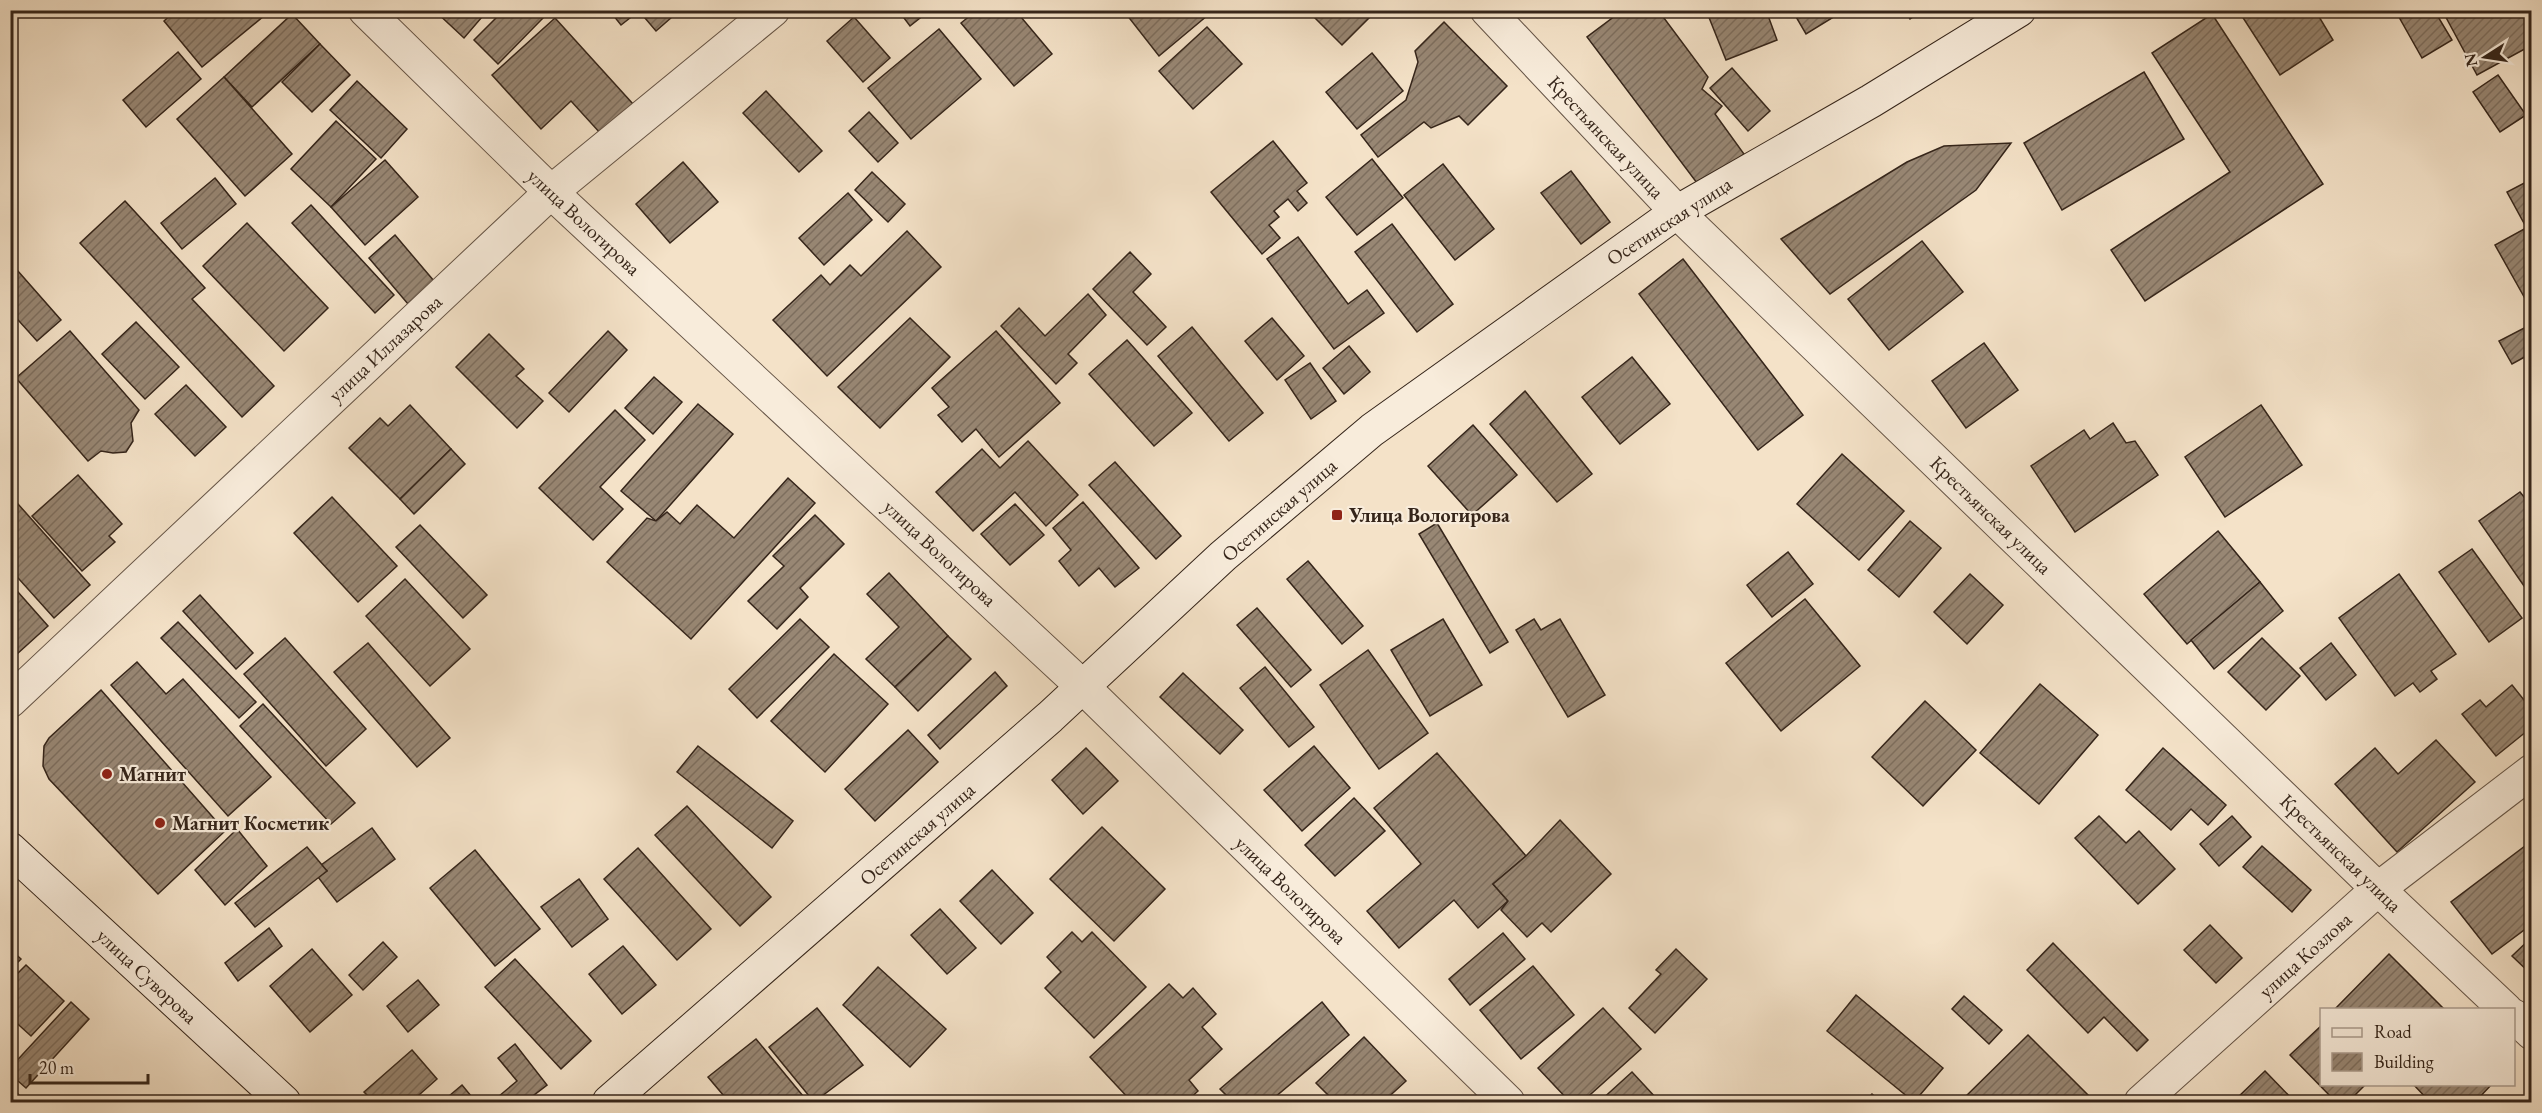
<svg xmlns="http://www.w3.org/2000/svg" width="2542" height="1113" font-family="'EB Garamond',serif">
<defs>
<pattern id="building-hatch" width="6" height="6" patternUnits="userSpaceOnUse" patternTransform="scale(1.5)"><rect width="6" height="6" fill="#988774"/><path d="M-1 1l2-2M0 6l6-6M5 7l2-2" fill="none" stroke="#7d6e5e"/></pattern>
</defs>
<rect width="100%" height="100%" fill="#f4e2c8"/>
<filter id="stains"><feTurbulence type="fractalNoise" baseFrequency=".00333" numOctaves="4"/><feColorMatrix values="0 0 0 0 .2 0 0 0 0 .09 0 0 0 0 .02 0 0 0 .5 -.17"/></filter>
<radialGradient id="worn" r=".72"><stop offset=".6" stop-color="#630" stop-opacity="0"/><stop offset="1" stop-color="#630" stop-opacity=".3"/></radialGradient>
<g fill="url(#building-hatch)" stroke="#35251a" stroke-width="1.5">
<polygon points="176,10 269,10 270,11 202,67 164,21"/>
<polygon points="434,10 488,10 464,38"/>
<polygon points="504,10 538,10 544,17 498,64 474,40"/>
<polygon points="609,10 680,10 656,31 639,11 621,25"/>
<polygon points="898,10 928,10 929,11 910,26"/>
<polygon points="977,10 1015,10 1052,54 1014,86 961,23"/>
<polygon points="1123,10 1214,10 1159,56"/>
<polygon points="1307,10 1377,10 1342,45"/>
<polygon points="1623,10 1658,10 1708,77 1702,89 1722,106 1715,114 1744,154 1700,187 1587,37"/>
<polygon points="1706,10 1766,10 1777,40 1726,60"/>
<polygon points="1792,10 1845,10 1806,34"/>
<polygon points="1905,10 1923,10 1910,19"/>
<polygon points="2238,10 2315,10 2333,40 2280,75"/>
<polygon points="2395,10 2434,10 2452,40 2422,58"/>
<polygon points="2442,10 2532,10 2532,45 2477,75"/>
<polygon points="292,14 320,44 252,107 224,77"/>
<polygon points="2212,14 2323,184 2145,301 2111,250 2230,172 2152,53"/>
<polygon points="854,17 890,58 863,82 827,41"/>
<polygon points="555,18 633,104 601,134 571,101 541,129 492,75"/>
<polygon points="1444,22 1507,86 1468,125 1459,116 1431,128 1424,122 1378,157 1361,135 1406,100 1418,62 1415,51"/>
<polygon points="1207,27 1242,64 1193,109 1159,71"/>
<polygon points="939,29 981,79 911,139 868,88"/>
<polygon points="320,44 350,75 312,112 282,82"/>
<polygon points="178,52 201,79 146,127 123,100"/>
<polygon points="1372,53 1403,91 1357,129 1326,92"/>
<polygon points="1732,68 1770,111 1748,131 1710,88"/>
<polygon points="2144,72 2184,139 2062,210 2024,143"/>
<polygon points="2498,75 2526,115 2500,132 2473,92"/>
<polygon points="224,77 292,154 245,196 177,119"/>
<polygon points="357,81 407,129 381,158 330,110"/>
<polygon points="766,91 822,151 799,172 743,113"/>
<polygon points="869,112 898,143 878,162 849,131"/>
<polygon points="336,121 376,159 331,207 291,169"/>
<polygon points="1273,141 1307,183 1297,191 1307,203 1298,211 1288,199 1274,211 1279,217 1269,225 1280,238 1262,254 1211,192"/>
<polygon points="2011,143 1976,190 1830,294 1781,239 1907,162 1944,146"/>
<polygon points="1372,159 1403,198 1357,235 1326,197"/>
<polygon points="385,160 418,197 365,245 331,207"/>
<polygon points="683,162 718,202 670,243 636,204"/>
<polygon points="1443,164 1494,229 1455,260 1404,195"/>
<polygon points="1571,171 1610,222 1581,244 1541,193"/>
<polygon points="872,172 905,204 888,222 855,190"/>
<polygon points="215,178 236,204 182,249 161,223"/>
<polygon points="2532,179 2532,238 2507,192"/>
<polygon points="848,193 872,220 824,265 799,238"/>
<polygon points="125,201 205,288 192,299 274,386 242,417 80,243"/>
<polygon points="311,205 394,295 375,313 292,223"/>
<polygon points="247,223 328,308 284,351 203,266"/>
<polygon points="1392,224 1453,304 1417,332 1355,252"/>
<polygon points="2526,228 2532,238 2532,311 2495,245"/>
<polygon points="907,231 941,267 827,376 773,320 821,275 830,285 850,265 861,276"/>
<polygon points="395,235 434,281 408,304 369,258"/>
<polygon points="1298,237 1348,304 1367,290 1384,313 1334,349 1267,259"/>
<polygon points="1922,241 1963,292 1889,350 1848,299"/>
<polygon points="1130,252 1151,274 1133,292 1166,327 1147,345 1093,289"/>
<polygon points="1683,259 1803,415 1758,450 1639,294"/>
<polygon points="10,262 61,320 37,341 10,311"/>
<polygon points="1088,294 1106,315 1068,354 1077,363 1056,384 1001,326 1019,308 1045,336"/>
<polygon points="910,318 950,357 880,428 838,387"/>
<polygon points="1272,318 1304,356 1277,380 1245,341"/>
<polygon points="136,322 179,367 145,399 102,354"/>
<polygon points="2532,324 2532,353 2512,364 2499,341"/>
<polygon points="1192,327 1263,413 1229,441 1158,356"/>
<polygon points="70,331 139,410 131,423 133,441 126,452 113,453 101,451 88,461 16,378"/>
<polygon points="608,331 627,350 569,412 549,393"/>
<polygon points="996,331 1060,403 999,457 976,429 962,442 938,415 949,407 932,388"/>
<polygon points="489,334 524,369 516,376 543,401 517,428 456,367"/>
<polygon points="1127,340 1192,413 1154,446 1089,374"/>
<polygon points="1984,343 2018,390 1966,428 1932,381"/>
<polygon points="1349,346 1370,372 1344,394 1323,368"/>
<polygon points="1632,357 1670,404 1620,444 1582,397"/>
<polygon points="1310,363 1336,401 1311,419 1285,380"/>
<polygon points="654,377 682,402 653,434 625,408"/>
<polygon points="186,385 226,427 195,456 155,414"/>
<polygon points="1525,391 1592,474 1557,502 1490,424"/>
<polygon points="698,404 733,434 656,521 621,491"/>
<polygon points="410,405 451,449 400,499 349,448 380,418 388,426"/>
<polygon points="2261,405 2302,465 2225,517 2185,457"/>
<polygon points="615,410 645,440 600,487 623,509 593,540 539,488"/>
<polygon points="2113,423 2126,443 2135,441 2158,475 2075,532 2031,466 2084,430 2090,439"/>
<polygon points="1473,425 1517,475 1472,515 1428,466"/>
<polygon points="1028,441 1078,495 1046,526 1015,492 973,531 936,492 982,449 1000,468"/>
<polygon points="451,449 465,464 414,514 400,499"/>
<polygon points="1842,454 1904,511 1859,560 1797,504"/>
<polygon points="1115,462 1181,536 1156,559 1089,485"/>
<polygon points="78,475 122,524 109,536 115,542 82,571 32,516"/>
<polygon points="788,478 815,503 691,639 607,562 647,518 656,521 667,512 680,524 697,505 734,538"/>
<polygon points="2520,492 2532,507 2532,581 2524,586 2479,521"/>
<polygon points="10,495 90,585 54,618 10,569"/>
<polygon points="332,497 397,566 358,602 294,533"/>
<polygon points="1083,502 1139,568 1115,587 1099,568 1079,586 1059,561 1071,550 1053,528"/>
<polygon points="1015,504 1044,535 1010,565 981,534"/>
<polygon points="815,515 844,544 800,588 808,597 777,629 748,601 784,566 773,556"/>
<polygon points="1910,521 1941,548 1899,597 1868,570"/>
<polygon points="1437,523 1508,642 1490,653 1419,534"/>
<polygon points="420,525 487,595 463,618 396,547"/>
<polygon points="2218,531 2260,582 2187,644 2144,594"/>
<polygon points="2472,549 2522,618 2489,642 2439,572"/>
<polygon points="1788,552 1813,584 1772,617 1747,585"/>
<polygon points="1308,561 1363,626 1342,644 1287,579"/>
<polygon points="889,573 948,636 895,687 866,659 899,627 867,594"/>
<polygon points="1970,574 2003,605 1967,644 1934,612"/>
<polygon points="2399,574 2456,654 2431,671 2437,679 2420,692 2413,683 2395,696 2339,618"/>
<polygon points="405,579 470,649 430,686 366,616"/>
<polygon points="2260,582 2283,611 2214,669 2191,640"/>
<polygon points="10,583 48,626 17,654 10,647"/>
<polygon points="200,595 253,653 236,669 183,611"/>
<polygon points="1805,599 1860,666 1781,731 1726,663"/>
<polygon points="1257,608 1311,670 1291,687 1237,625"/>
<polygon points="800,619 829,647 757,718 729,689"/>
<polygon points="1443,619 1482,685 1430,716 1391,650"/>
<polygon points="1534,619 1541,630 1560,619 1605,695 1568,717 1516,630"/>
<polygon points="178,622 256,702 239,718 161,638"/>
<polygon points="948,636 971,659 918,711 895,687"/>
<polygon points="285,638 366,729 326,766 244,674"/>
<polygon points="2262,638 2300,676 2266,710 2228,672"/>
<polygon points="368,643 450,738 417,767 334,672"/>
<polygon points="2331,643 2356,675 2326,700 2300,668"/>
<polygon points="1368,650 1428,733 1379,769 1320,685"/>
<polygon points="834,654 888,704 825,772 771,721"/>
<polygon points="137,662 166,694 183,679 271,777 228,816 111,685"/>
<polygon points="1265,667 1314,727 1289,747 1240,688"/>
<polygon points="995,672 1007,686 940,749 928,735"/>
<polygon points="1183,673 1243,730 1220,754 1160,697"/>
<polygon points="2040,684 2098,735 2039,804 1980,753"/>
<polygon points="2512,685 2532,710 2532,727 2496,756 2462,714 2480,700 2486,707"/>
<polygon points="101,690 225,831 158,894 49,779 43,766 44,746 49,738"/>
<polygon points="1925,701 1976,750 1923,806 1872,757"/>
<polygon points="263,704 355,803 331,824 240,726"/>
<polygon points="908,730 938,762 875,821 845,789"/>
<polygon points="2436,740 2475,782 2397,852 2335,784 2375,748 2398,774"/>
<polygon points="698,746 793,821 772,848 677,772"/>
<polygon points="1314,746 1350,788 1302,831 1264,790"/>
<polygon points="1086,748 1118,781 1083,814 1052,780"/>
<polygon points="2163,748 2226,805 2208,825 2191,809 2171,830 2126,790"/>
<polygon points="1437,753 1526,856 1493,884 1508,901 1478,928 1454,900 1399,948 1367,911 1421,864 1374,808"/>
<polygon points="1354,798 1385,831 1335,876 1305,845"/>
<polygon points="687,806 771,897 740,926 655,835"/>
<polygon points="2099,816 2126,843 2139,831 2175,869 2138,904 2075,838"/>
<polygon points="2232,816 2251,837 2219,866 2200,844"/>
<polygon points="1560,820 1611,874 1551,932 1542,923 1527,937 1501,910 1508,901 1493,884 1526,856"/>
<polygon points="1102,827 1165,889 1114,941 1050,879"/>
<polygon points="372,828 395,859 337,902 318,877 327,871 321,865"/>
<polygon points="237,829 267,866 225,905 195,870"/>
<polygon points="2529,843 2532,846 2532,924 2492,954 2451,902"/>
<polygon points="2262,846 2311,890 2292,912 2243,867"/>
<polygon points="307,847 327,871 255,927 235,903"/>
<polygon points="638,848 711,929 677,960 604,879"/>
<polygon points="475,850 540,929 495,966 430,888"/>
<polygon points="992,870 1033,913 1001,944 960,901"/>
<polygon points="579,879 608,919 572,947 541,907"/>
<polygon points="940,909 976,948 947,974 911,935"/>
<polygon points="2210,925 2242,958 2216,983 2184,950"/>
<polygon points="269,928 282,946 238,981 225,963"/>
<polygon points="1072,932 1082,942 1092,932 1146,987 1094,1038 1045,988 1061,972 1047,957"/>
<polygon points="1503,933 1525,959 1470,1005 1449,979"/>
<polygon points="2532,937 2532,975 2512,956"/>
<polygon points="383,942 397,957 363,990 349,975"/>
<polygon points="2053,943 2148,1040 2137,1051 2104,1017 2088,1033 2027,970"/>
<polygon points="623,946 656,985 622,1014 589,974"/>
<polygon points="10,949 21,959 10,970"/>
<polygon points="312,949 352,995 310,1032 270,986"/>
<polygon points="1676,949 1707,979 1655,1033 1629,1008 1661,974 1656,970"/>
<polygon points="2389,954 2445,1010 2334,1010"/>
<polygon points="515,959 591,1041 561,1069 485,987"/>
<polygon points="26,965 64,1001 31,1036 10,1017 10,981"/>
<polygon points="1533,966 1574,1015 1521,1059 1480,1010"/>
<polygon points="878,967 946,1029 910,1067 843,1005"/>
<polygon points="418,980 439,1005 408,1032 387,1006"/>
<polygon points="1169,984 1183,998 1193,988 1216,1014 1202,1027 1222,1049 1189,1080 1198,1091 1186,1102 1132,1102 1090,1057"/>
<polygon points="1856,995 1943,1068 1914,1102 1827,1031"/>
<polygon points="1964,996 2002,1030 1989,1044 1952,1009"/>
<polygon points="71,1002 89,1019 26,1088 10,1074 10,1068"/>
<polygon points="1322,1002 1349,1035 1269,1102 1219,1102 1227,1096 1220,1089"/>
<polygon points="817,1008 863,1065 814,1102 769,1047"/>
<polygon points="1603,1008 1641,1049 1582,1102 1570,1102 1538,1068"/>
<polygon points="2322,1025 2322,1084 2366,1084 2348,1102 2336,1102 2290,1055"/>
<polygon points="2028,1035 2089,1096 2082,1102 1960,1102"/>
<polygon points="1364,1037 1406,1081 1383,1102 1328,1102 1332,1099 1316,1083"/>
<polygon points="756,1039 808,1102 729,1102 708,1077"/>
<polygon points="515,1044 547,1085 525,1102 492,1102 517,1081 498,1058"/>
<polygon points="412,1050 437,1079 411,1102 374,1102 364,1092"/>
<polygon points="2265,1071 2295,1102 2235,1102 2234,1101"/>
<polygon points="1632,1072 1657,1099 1654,1102 1599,1102"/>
<polygon points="2413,1084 2492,1084 2475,1102 2430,1102"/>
<polygon points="462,1085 476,1102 442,1102"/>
<polygon points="18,1094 25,1102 10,1102"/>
<polygon points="1872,1094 1881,1102 1864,1102"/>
</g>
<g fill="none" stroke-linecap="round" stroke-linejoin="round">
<g stroke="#655446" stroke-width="35">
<g id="street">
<polyline points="365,10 551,192 1082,686 1508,1102"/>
<polyline points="1487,10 1677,212 2378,889 2506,1010"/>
<polyline points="10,701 551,192 773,10"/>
<polyline points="2514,1016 2532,1033"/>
<polyline points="2141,1102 2378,889 2532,771"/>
</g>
</g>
<g stroke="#35251a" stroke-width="35">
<g id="secondary">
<polyline points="10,849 284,1102"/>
<polyline points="609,1102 1050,717 1223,556 1372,430 1677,212 1871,101 2019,10"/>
</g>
</g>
<use href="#street" stroke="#f8ecdb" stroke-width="33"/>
<use href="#secondary" stroke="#f8ecdb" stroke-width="33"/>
</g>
<g fill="#8f2418" stroke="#f8ecdb" stroke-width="2">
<rect x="1331" y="509" width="12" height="12" rx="3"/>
<circle cx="107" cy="774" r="6"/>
<circle cx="160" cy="823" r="6"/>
</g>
<g text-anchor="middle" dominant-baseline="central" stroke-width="4.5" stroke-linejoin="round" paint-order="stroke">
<g font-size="20" fill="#35251a" stroke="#f8ecdb">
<text transform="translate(1606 137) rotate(47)">Крестьянская улица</text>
<text transform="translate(1669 221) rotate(-33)">Осетинская улица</text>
<text transform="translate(584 222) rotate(43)">улица Вологирова</text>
<text transform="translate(385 348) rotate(-43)">улица Иллазарова</text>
<text transform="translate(1279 510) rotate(-41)">Осетинская улица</text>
<text transform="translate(1991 515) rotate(44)">Крестьянская улица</text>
<text transform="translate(940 553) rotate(43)">улица Вологирова</text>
<text transform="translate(917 834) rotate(-41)">Осетинская улица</text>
<text transform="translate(2341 853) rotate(44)">Крестьянская улица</text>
<text transform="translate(1291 890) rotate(44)">улица Вологирова</text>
<text transform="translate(2305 955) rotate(-42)">улица Козлова</text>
<text transform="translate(147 976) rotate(43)">улица Суворова</text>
</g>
<g font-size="20" font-weight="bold" fill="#35251a" stroke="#f8ecdb" text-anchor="start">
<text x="1349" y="515">Улица Вологирова</text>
<text x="119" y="774">Магнит</text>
<text x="172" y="823">Магнит Косметик</text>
</g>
</g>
<rect width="2542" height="1113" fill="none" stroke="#f4e2c8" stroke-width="36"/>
<rect x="12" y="12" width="2518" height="1089" fill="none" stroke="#35251a" stroke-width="3"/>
<rect x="18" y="18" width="2506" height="1077" fill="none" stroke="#35251a" stroke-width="1.5"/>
<rect x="2320" y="1008" width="195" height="78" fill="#f8ecdb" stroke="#aa9c8e" stroke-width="1.5"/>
<rect x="2332" y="1028" width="30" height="9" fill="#f8ecdb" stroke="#aa9c8e" stroke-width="1.5"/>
<text x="2374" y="1038" font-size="18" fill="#35251a">Road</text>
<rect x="2332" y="1053" width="30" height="18" fill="url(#building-hatch)" stroke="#aa9c8e" stroke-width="1.5"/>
<text x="2374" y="1068" font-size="18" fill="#35251a">Building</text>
<g transform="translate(2485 57) rotate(258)" stroke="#f8ecdb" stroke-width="4.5" paint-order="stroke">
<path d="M0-4.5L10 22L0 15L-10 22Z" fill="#35251a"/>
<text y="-9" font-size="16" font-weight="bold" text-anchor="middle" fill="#35251a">N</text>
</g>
<path d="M30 1074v9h118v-9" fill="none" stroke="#35251a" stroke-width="3"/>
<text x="39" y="1074" font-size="18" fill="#35251a" stroke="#f8ecdb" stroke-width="4.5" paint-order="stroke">20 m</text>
<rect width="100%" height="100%" filter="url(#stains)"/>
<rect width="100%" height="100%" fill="url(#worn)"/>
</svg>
